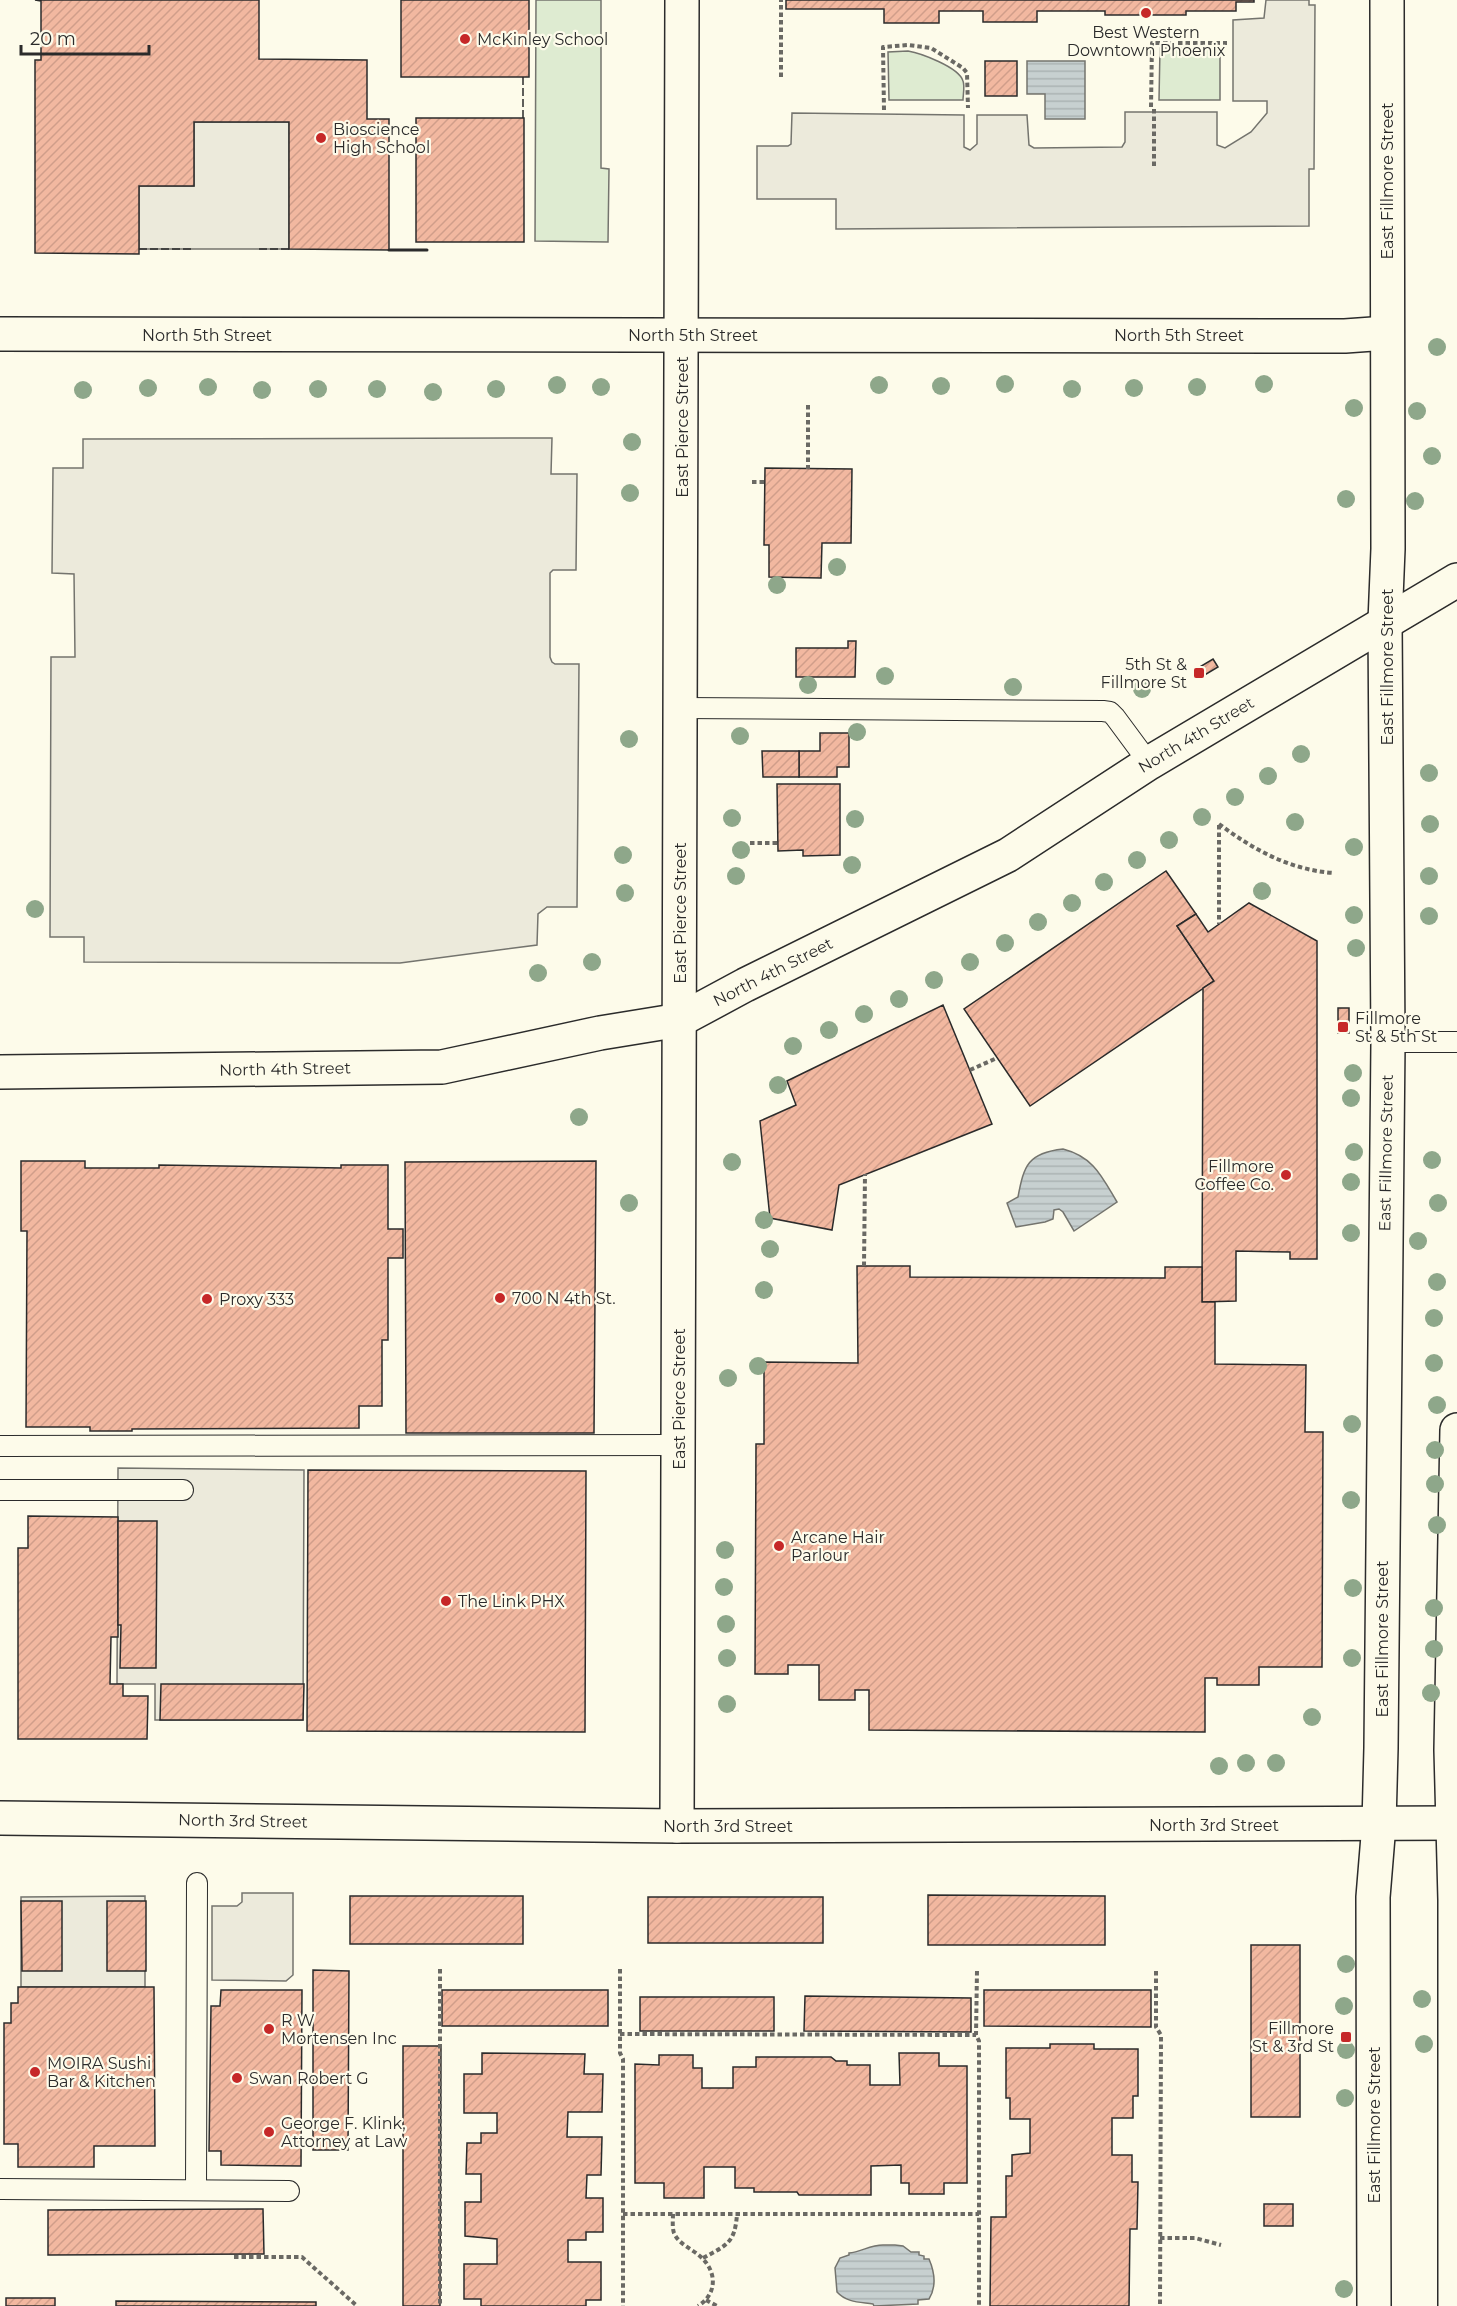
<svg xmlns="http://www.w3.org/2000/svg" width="1457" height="2306" font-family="Montserrat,sans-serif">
<defs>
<pattern id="water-rules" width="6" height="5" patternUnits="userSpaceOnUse" patternTransform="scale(1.5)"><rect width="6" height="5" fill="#c7d0d0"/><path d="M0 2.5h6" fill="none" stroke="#abb3b3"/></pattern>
<pattern id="building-hatch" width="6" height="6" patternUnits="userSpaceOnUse" patternTransform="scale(1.5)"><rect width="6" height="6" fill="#f2b8a0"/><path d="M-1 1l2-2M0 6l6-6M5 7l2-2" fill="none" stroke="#d09e8a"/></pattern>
</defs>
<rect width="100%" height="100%" fill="#fdfbea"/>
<g fill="#deebd1" stroke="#74746e" stroke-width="1.5">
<polygon points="536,0 601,0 601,168 609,169 608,242 535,241"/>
<polygon points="1160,48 1220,48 1220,100 1159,100"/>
<path d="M 908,51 C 920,53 959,67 963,81 C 965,86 963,95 963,100 L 889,100 L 888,52 Z"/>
</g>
<g fill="#eceadb" stroke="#74746e" stroke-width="1.5">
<polygon points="1266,0 1309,0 1309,5 1315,5 1314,169 1309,169 1309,226 836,229 836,199 757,199 757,146 788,146 791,144 792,113 964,115 964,147 970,150 977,144 977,115 1027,115 1029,145 1034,148 1122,147 1125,142 1125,112 1217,112 1217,145 1225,148 1251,132 1267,113 1267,101 1233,101 1233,20 1264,18"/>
<polygon points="194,122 289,122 289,249 139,249 139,186 194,186"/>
<polygon points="552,438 551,474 577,474 576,570 553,570 550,573 550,657 552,662 555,664 579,664 577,907 547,907 538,914 537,945 400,963 84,962 84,937 50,937 51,657 75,657 74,574 52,573 53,468 83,468 83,439"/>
<polygon points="118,1468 304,1470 303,1720 155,1720 155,1684 117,1684"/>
<polygon points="242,1893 293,1893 293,1975 286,1981 212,1980 212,1906 237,1906 242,1902"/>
<polygon points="145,1896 145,1987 21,1987 21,1897"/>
</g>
<g fill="url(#water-rules)" stroke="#74746e" stroke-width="1.5">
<polygon points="1027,61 1085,61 1085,119 1045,119 1045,94 1027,94"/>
<path d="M 1063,1149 C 1094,1157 1102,1177 1117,1202 L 1074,1231 L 1063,1212 L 1059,1209 L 1054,1210 L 1053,1219 L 1045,1222 L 1016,1227 L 1007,1203 L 1018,1197 C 1024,1165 1028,1153 1063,1149 Z"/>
<path d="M 883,2245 L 895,2245 L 903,2246 L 911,2252 L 919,2252 L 919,2255 L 924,2256 L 924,2259 L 929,2259 C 935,2273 937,2286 929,2299 L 918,2300 L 918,2304 L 874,2306 L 873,2304 C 861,2302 847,2303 837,2292 L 835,2268 L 840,2258 L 849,2255 L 849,2253 C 861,2252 870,2245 883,2245 Z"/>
</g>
<g fill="url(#building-hatch)" stroke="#2b2b2b" stroke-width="1.5">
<polygon points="35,0 259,0 259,59 367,60 367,119 389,119 389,250 289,249 289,122 194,122 194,186 139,186 139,254 35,253 35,60 41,60 41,1"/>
<rect x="401" y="0" width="128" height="77"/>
<polygon points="786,0 1254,0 1254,2 1236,2 1236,11 1186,11 1186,15 1105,15 1105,11 1037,11 1037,22 983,22 983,11 939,11 939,23 884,23 884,9 786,9"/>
<rect x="985" y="61" width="32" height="35"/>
<rect x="416" y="118" width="108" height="124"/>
<polygon points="765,468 852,469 851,543 822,543 821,578 769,577 769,545 764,545"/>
<polygon points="848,641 856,641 855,677 796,677 796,648 848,648"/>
<polygon points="1213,659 1218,667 1198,679 1193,671"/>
<polygon points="820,733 849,733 849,767 837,767 837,777 799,777 799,751 820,751"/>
<polygon points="762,751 799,751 799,777 763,777"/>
<polygon points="777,784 840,784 840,855 803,856 803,850 778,851"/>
<polygon points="1166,871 1196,914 1177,926 1214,981 1030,1106 964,1009"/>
<polygon points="1249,903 1317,941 1317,1259 1290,1259 1290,1252 1236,1251 1236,1301 1202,1302 1203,988 1214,981 1177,926 1196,914 1208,932"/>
<polygon points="943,1005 992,1124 839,1185 832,1230 770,1218 760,1121 796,1105 787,1081"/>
<rect x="1338" y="1008" width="11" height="25"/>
<polygon points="21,1161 85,1161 85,1168 159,1168 159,1165 341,1168 341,1165 388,1165 388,1229 403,1229 403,1258 388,1258 388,1340 382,1340 382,1406 359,1406 359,1428 132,1429 132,1431 90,1431 90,1427 26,1427 27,1231 21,1231"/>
<polygon points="596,1161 594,1433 406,1433 405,1162"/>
<polygon points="857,1266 910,1266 910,1277 1165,1278 1165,1267 1202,1267 1202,1302 1215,1302 1215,1364 1306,1365 1305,1432 1323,1432 1322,1667 1259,1667 1259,1685 1217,1685 1217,1678 1205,1678 1205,1732 869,1730 869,1690 855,1690 855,1700 819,1700 819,1665 788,1665 788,1674 755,1674 756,1444 764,1444 764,1362 858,1363"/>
<polygon points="308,1470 586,1471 585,1732 307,1731"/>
<polygon points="28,1516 118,1517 118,1637 111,1637 110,1684 123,1684 123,1696 148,1696 147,1739 18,1739 18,1548 28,1548"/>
<polygon points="118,1521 157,1521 156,1668 120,1668 121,1625 118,1625"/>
<polygon points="161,1684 304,1684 303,1720 160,1720"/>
<polygon points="928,1895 1105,1896 1105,1945 928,1945"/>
<rect x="350" y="1896" width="173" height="48"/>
<rect x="648" y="1897" width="175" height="46"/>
<polygon points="21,1901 62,1901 62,1971 22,1971"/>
<rect x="107" y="1901" width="39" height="70"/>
<rect x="1251" y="1945" width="49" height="172"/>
<polygon points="313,1970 349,1971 348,2150 313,2150"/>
<polygon points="18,1987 154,1987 155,2146 94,2146 94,2167 18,2167 18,2144 4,2144 4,2023 11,2023 11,2003 18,2003"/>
<polygon points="221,1990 302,1990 301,2166 221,2165 221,2151 209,2151 211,2006 220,2006"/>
<rect x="442" y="1990" width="166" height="36"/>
<polygon points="984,1990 1151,1990 1151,2027 984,2026"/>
<polygon points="805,1996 971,1998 971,2032 804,2031"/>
<rect x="640" y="1997" width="134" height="34"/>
<polygon points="1050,2044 1094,2044 1094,2049 1138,2049 1138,2096 1133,2096 1133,2118 1112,2118 1112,2155 1132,2155 1132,2182 1138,2182 1137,2229 1130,2229 1129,2306 990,2306 991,2217 1006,2217 1006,2176 1012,2176 1012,2155 1030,2153 1030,2119 1010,2119 1010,2098 1006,2098 1006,2048 1050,2048"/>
<polygon points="403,2046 441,2046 440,2306 403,2306"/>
<polygon points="482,2053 585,2054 584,2074 603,2074 602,2112 568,2112 567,2137 602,2137 601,2175 587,2175 586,2198 603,2198 603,2232 586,2232 586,2240 568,2240 568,2262 601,2262 601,2300 586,2300 586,2306 481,2306 481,2299 464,2299 464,2264 497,2264 497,2239 465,2236 465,2202 481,2202 481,2174 466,2174 467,2143 481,2143 481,2133 497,2133 497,2113 464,2113 464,2074 482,2074"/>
<polygon points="899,2053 939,2053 939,2066 967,2066 967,2183 944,2183 944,2194 909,2194 909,2183 901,2183 901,2165 871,2166 871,2195 799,2195 797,2192 754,2192 754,2188 735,2188 735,2167 704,2167 704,2198 664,2198 664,2183 635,2183 635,2064 659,2065 659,2055 693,2055 693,2068 702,2068 702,2088 733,2088 733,2067 756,2067 756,2057 831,2057 836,2061 847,2061 847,2065 870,2065 870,2085 900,2085"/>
<rect x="1264" y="2204" width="29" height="22"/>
<polygon points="263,2209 264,2254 48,2255 48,2210"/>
<rect x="6" y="2298" width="49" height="8"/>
<polygon points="116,2301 316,2302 316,2306 116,2306"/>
</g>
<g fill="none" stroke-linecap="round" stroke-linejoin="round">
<g stroke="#2b2b2b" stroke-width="22">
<g id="service">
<polyline points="681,708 1103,711 1110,712 1115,717 1149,763"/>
<polyline points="1388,1042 1457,1042"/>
<polyline points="0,1446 679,1445"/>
<polyline points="0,1490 183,1490"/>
<polyline points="0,2189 289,2191"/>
<polyline points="196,2190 197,1883"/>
</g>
</g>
<g stroke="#2b2b2b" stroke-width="36">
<g id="minor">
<polyline points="0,334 1345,336 1387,333"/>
<polyline points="0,1072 442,1067 600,1033 680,1020 745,985 1008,855 1149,763 1457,580"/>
<polyline points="0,1818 677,1826 1457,1823"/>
<polyline points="677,1826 682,0"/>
<polyline points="1374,2306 1373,1897 1379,1824 1381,1748 1388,1042 1385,622 1388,549 1387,0"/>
<polyline points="1455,2306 1455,1900 1451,1750 1457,1430"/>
</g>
</g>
<g stroke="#6a6964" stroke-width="4" stroke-dasharray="4.5 3" stroke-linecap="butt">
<polyline points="781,77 781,0"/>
<polyline points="1151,107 1152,43 1227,43"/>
<polyline points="884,110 883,47 908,45 931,48 963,68 967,73 968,108"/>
<polyline points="1154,166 1154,107"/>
<polyline points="808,405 808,469"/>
<polyline points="752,482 765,482"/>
<path d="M 1219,824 C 1254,850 1290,870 1334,873"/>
<polyline points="1219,825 1219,924"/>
<polyline points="750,843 778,843"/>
<polyline points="970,1070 997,1058"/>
<polyline points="864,1266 865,1174"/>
<polyline points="440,1969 440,2306"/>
<polyline points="620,1969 620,2053 623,2059 623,2306"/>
<polyline points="977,1971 976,2035 979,2041 979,2306"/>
<polyline points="1156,1971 1156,2027 1161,2035 1160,2306"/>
<polyline points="620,2034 976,2035"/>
<polyline points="623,2214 979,2214"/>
<path d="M 673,2214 C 673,2220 672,2227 674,2233 C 679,2245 693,2249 702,2258 C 718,2274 716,2295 698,2306"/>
<polyline points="1160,2238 1195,2238 1221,2245"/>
<polyline points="234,2257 302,2257 357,2306"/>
<path d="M 703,2258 C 727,2245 735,2243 737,2214"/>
<polyline points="706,2300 717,2306"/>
</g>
<use href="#service" stroke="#fdfbea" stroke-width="20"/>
<use href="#minor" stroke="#fdfbea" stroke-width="33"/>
<g stroke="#2b2b2b" stroke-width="1.5" stroke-dasharray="8 3" stroke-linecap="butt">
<polyline points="523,77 523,118"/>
<polyline points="139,249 194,249"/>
<polyline points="259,249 289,249"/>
</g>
<polyline stroke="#2b2b2b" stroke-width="3" points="389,250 427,250"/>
</g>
<g fill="#8ea78a">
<circle cx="1437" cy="347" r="9"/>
<circle cx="1005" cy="384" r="9"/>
<circle cx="1264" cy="384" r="9"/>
<circle cx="557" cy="385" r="9"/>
<circle cx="879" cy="385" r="9"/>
<circle cx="941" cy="386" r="9"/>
<circle cx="208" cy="387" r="9"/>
<circle cx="601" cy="387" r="9"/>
<circle cx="1197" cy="387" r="9"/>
<circle cx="148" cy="388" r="9"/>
<circle cx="1134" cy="388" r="9"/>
<circle cx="318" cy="389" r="9"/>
<circle cx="377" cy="389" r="9"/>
<circle cx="496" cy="389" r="9"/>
<circle cx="1072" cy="389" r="9"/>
<circle cx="83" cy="390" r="9"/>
<circle cx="262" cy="390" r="9"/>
<circle cx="433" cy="392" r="9"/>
<circle cx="1354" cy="408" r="9"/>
<circle cx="1417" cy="411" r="9"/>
<circle cx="632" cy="442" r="9"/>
<circle cx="1432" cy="456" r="9"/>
<circle cx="630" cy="493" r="9"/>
<circle cx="1346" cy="499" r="9"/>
<circle cx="1415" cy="501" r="9"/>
<circle cx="837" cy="567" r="9"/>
<circle cx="777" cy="585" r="9"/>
<circle cx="885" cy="676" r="9"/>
<circle cx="808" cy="685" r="9"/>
<circle cx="1013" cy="687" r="9"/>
<circle cx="1142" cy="689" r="9"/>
<circle cx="857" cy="732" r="9"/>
<circle cx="740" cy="736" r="9"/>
<circle cx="629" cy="739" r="9"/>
<circle cx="1301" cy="754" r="9"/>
<circle cx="1429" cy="773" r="9"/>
<circle cx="1268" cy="776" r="9"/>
<circle cx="1235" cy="797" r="9"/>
<circle cx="1202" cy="817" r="9"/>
<circle cx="732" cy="818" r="9"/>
<circle cx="855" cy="819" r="9"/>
<circle cx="1295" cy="822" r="9"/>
<circle cx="1430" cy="824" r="9"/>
<circle cx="1169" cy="840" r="9"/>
<circle cx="1354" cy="847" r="9"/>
<circle cx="741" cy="850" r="9"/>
<circle cx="623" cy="855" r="9"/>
<circle cx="1137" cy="860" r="9"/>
<circle cx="852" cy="865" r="9"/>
<circle cx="736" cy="876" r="9"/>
<circle cx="1429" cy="876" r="9"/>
<circle cx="1104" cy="882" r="9"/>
<circle cx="1262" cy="891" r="9"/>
<circle cx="625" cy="893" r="9"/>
<circle cx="1072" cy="903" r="9"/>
<circle cx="35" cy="909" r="9"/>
<circle cx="1354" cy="915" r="9"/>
<circle cx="1429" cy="916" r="9"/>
<circle cx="1038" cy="922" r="9"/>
<circle cx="1005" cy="943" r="9"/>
<circle cx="1356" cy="948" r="9"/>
<circle cx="592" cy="962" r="9"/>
<circle cx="970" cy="962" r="9"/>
<circle cx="538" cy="973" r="9"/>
<circle cx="934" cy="980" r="9"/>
<circle cx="899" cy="999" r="9"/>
<circle cx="864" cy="1014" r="9"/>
<circle cx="829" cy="1030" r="9"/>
<circle cx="793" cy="1046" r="9"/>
<circle cx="1353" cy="1073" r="9"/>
<circle cx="778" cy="1085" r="9"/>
<circle cx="1351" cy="1098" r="9"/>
<circle cx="579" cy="1117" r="9"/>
<circle cx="1354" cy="1152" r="9"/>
<circle cx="1432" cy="1160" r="9"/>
<circle cx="732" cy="1162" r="9"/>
<circle cx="1351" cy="1182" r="9"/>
<circle cx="629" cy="1203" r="9"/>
<circle cx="1438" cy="1203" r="9"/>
<circle cx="764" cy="1220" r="9"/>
<circle cx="1351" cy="1233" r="9"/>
<circle cx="1418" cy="1241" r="9"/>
<circle cx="770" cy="1249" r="9"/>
<circle cx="1437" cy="1282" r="9"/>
<circle cx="764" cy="1290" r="9"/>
<circle cx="1434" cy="1318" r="9"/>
<circle cx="1434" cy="1363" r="9"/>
<circle cx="758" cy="1366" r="9"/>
<circle cx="728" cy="1378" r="9"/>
<circle cx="1437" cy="1405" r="9"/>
<circle cx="1352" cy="1424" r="9"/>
<circle cx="1435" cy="1450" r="9"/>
<circle cx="1435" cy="1484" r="9"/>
<circle cx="1351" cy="1500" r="9"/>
<circle cx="1437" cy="1525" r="9"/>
<circle cx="725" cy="1550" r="9"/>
<circle cx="724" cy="1587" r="9"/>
<circle cx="1353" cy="1588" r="9"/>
<circle cx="1434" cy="1608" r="9"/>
<circle cx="726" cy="1624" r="9"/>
<circle cx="1434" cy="1649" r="9"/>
<circle cx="727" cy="1658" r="9"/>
<circle cx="1352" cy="1658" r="9"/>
<circle cx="1431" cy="1693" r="9"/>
<circle cx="727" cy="1704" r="9"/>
<circle cx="1312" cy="1717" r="9"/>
<circle cx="1246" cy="1763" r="9"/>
<circle cx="1276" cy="1763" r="9"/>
<circle cx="1219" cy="1766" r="9"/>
<circle cx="1346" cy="1964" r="9"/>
<circle cx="1422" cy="1999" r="9"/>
<circle cx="1344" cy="2006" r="9"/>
<circle cx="1424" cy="2044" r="9"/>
<circle cx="1346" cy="2050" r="9"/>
<circle cx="1345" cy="2098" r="9"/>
<circle cx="1344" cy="2289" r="9"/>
</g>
<g fill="#c62828" stroke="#fdfbea" stroke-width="2">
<circle cx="1146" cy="13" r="6"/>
<circle cx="465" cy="39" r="6"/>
<circle cx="321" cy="138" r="6"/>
<rect x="1193" y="667" width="12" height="12" rx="3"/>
<rect x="1337" y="1021" width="12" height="12" rx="3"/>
<circle cx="1286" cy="1175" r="6"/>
<circle cx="500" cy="1298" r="6"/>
<circle cx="207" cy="1299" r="6"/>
<circle cx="779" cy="1546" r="6"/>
<circle cx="446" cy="1601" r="6"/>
<circle cx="269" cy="2029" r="6"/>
<rect x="1340" y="2031" width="12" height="12" rx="3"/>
<circle cx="35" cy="2072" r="6"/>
<circle cx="237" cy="2078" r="6"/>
<circle cx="269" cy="2132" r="6"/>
</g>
<g text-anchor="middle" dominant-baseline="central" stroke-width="4.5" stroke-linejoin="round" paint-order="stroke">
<g font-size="16" fill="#2b2b2b" stroke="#fdfbea" text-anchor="start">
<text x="1146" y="32" text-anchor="middle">Best Western<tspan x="1146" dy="18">Downtown Phoenix</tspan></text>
<text x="477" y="39">McKinley School</text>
<text x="333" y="129">Bioscience<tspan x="333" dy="18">High School</tspan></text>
<text x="1187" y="664" text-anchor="end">5th St &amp;<tspan x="1187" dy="18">Fillmore St</tspan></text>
<text x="1355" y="1018">Fillmore<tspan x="1355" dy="18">St &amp; 5th St</tspan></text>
<text x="1274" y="1166" text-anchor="end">Fillmore<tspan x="1274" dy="18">Coffee Co.</tspan></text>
<text x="512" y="1298">700 N 4th St.</text>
<text x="219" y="1299">Proxy 333</text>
<text x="791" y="1537">Arcane Hair<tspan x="791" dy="18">Parlour</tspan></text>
<text x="458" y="1601">The Link PHX</text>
<text x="281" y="2020">R W<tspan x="281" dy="18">Mortensen Inc</tspan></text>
<text x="1334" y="2028" text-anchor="end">Fillmore<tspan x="1334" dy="18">St &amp; 3rd St</tspan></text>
<text x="47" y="2063">MOIRA Sushi<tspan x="47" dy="18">Bar &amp; Kitchen</tspan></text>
<text x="249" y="2078">Swan Robert G</text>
<text x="281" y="2123">George F. Klink,<tspan x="281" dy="18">Attorney at Law</tspan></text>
</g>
<g font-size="16" fill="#2b2b2b" stroke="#fdfbea">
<text transform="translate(1387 181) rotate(-90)">East Fillmore Street</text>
<text x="207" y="335">North 5th Street</text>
<text x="693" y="335">North 5th Street</text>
<text x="1179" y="335">North 5th Street</text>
<text transform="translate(682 427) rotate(-90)">East Pierce Street</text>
<text transform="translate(1387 667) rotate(-90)">East Fillmore Street</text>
<text transform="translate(1196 735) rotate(-31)">North 4th Street</text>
<text transform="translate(680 913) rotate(-90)">East Pierce Street</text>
<text transform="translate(773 972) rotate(-27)">North 4th Street</text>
<text transform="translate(285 1069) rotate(-1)">North 4th Street</text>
<text transform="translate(1386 1153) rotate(-89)">East Fillmore Street</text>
<text transform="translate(679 1399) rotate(-90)">East Pierce Street</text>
<text transform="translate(1382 1639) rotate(-90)">East Fillmore Street</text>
<text transform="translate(243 1821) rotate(1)">North 3rd Street</text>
<text x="1214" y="1825">North 3rd Street</text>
<text x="728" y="1826">North 3rd Street</text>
<text transform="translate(1374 2125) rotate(-90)">East Fillmore Street</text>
</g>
</g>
<path d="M21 45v9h128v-9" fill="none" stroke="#2b2b2b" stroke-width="3"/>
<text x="30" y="45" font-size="18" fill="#2b2b2b" stroke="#fdfbea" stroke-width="4.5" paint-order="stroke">20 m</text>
</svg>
